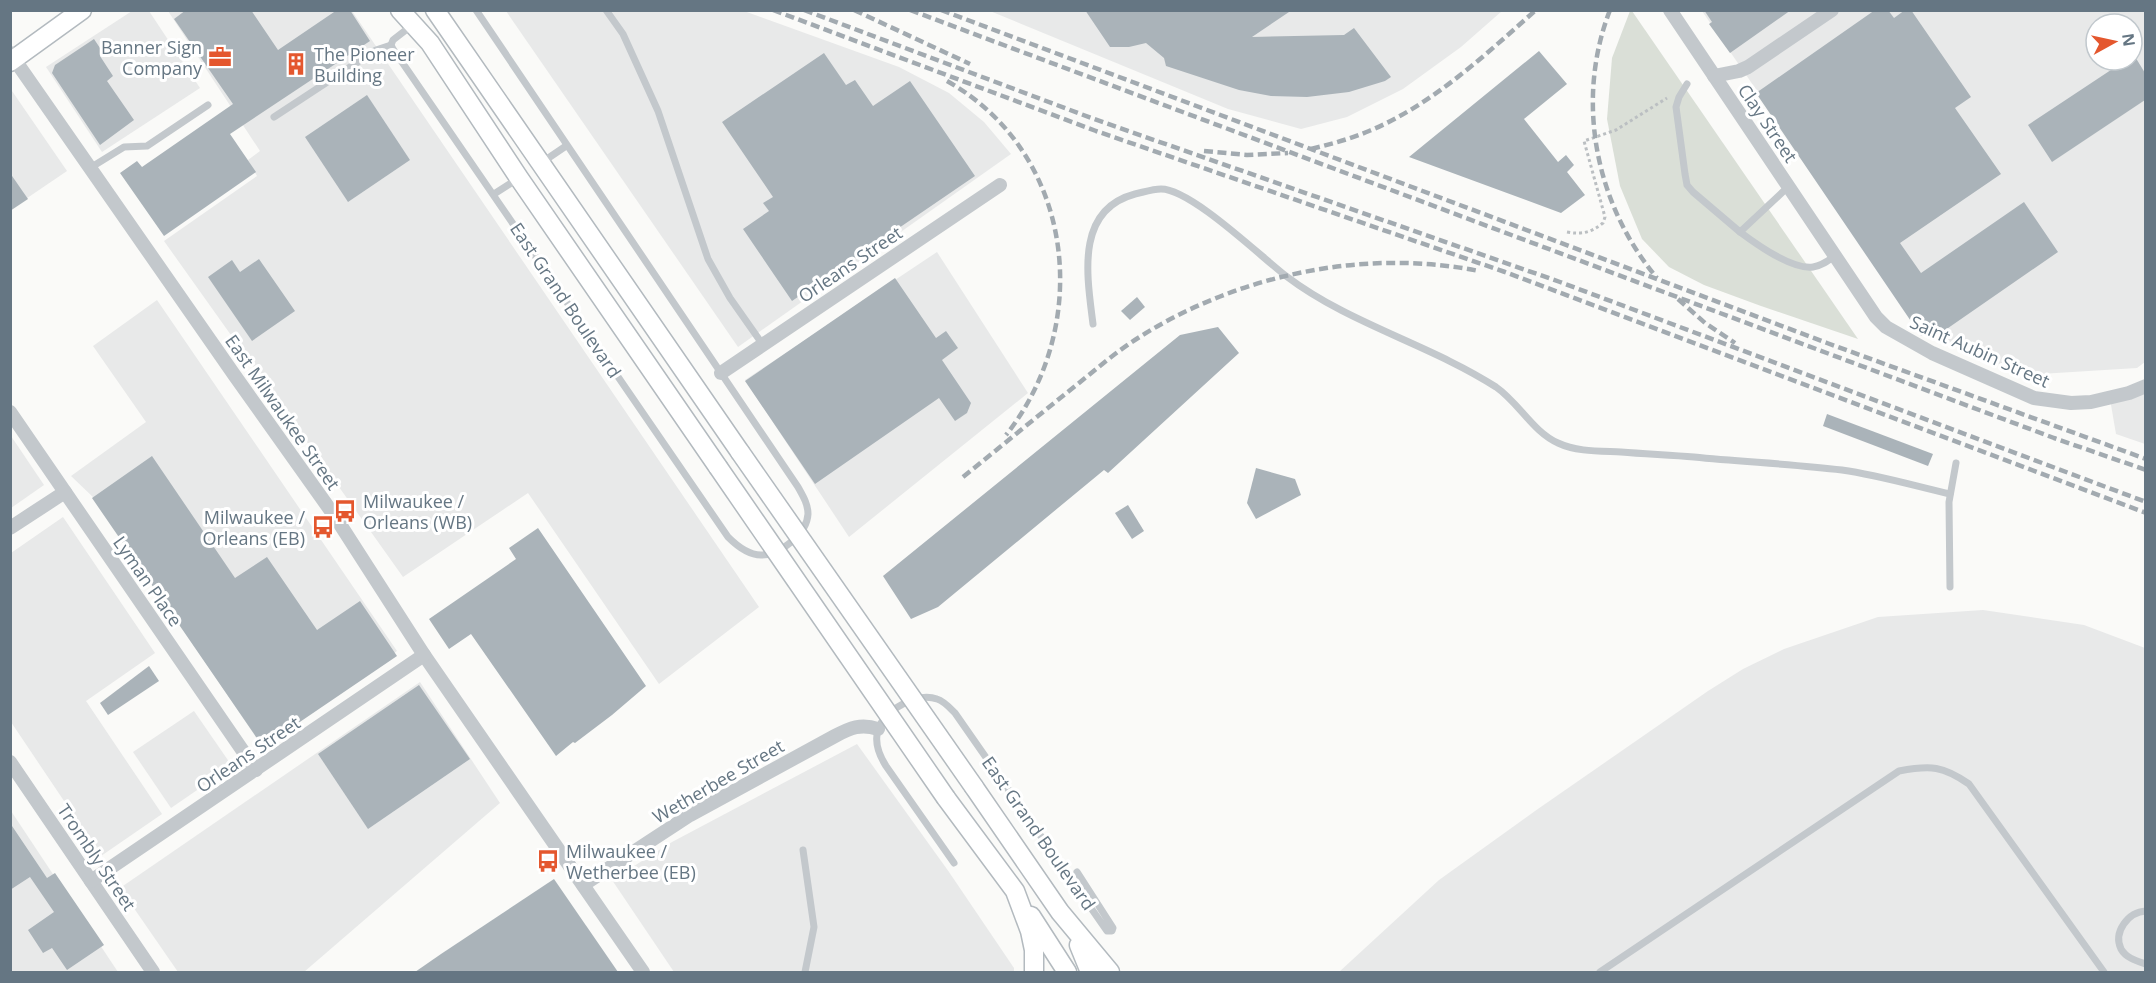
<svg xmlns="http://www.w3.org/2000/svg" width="2156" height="983" font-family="'Open Sans',sans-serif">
<rect width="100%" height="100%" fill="#fafaf8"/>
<g fill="#e8e9e9" fill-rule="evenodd">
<polygon points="132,11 149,11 200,88 102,152 46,67"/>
<polygon points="168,11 352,11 759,607 659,684 528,493 403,577 164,241 257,176 248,160 260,151"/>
<polygon points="506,11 744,11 899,67 949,93 984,122 1011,154 738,347"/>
<polygon points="990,11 1502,11 1461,47 1403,89 1347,117 1301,129 1228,109"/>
<path d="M 1702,11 L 2145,11 L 2145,362 L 2137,368 L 2026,375 L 1924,333 ZM 2096,24 L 2132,24 L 2132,60 L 2096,60 Z"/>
<polygon points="12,91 67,171 11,209 10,92"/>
<polygon points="937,252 1028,393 849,537 745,380"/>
<polygon points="157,300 397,651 262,746 95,499 71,476 146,422 93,346"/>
<polygon points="2145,387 2145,444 2116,434 2110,399"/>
<polygon points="11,436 44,485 11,508 10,508"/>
<polygon points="63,517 155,653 86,701 162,814 101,856 11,722 11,553"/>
<polygon points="1983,610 2084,625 2145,648 2145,972 1339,972 1439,880 1535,811 1708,691 1743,669 1784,649 1878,617"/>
<polygon points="420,682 500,803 304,972 178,972 120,888"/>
<polygon points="194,711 232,766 171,808 133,752"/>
<polygon points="857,744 949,872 1014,968 1014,972 674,972 612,880 672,842"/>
<polygon points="11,811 118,972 11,972"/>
</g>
<polygon fill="#dadfd7" points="1630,11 1632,11 1858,339 1761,306 1704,285 1669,267 1642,239 1620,186 1607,119 1612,58"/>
<g fill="#aab3b9">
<polygon points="186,10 251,10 278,50 337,10 350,10 370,41 230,134 256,172 164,236 120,173 137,161 142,167 233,104 174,19"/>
<polygon points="1085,10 1292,10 1252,37 1344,35 1354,28 1391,77 1385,81 1349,92 1307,97 1271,96 1239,90 1166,66 1164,58 1146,43 1129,47 1110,47"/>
<polygon points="1704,10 1791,10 1730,53 1709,24 1712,22"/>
<polygon points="1875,10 1888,10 1894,18 1905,10 1911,10 1971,97 1955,108 2001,174 1900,243 1921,273 2024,202 2058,252 1938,335 1921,336 1756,93"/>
<polygon points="94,39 104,54 100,56 113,76 107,81 134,120 100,145 52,73 55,65"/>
<polygon points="1539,51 1567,84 1524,119 1558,162 1566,155 1574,165 1567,172 1585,195 1561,213 1409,157"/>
<polygon points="824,53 846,85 855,80 873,106 910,81 975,176 792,301 743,229 769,211 763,203 773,197 722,122"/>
<polygon points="2134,55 2145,73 2145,100 2052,162 2028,125 2126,60 2132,60"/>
<polygon points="367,95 410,160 348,202 305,137"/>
<polygon points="10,173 28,199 10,211"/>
<polygon points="259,259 295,311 252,341 208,277 232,260 240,272"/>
<polygon points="895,278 936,338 946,331 958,348 942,360 971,403 967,413 955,421 939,398 815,484 745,381"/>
<polygon points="1137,297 1145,307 1130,320 1121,311"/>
<polygon points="1218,327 1239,353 1108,473 1104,470 938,607 911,619 883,576 1180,335"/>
<polygon points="1827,414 1933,454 1928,466 1823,426"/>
<polygon points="152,456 235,578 267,557 317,630 360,601 397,656 263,747 92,498"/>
<polygon points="1256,468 1295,479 1301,495 1256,519 1247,503"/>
<polygon points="1128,505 1144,531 1132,539 1115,513"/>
<polygon points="538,528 646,686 612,715 575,743 573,742 556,756 471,634 449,649 429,619 516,559 509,548"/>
<polygon points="149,666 159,681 108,715 100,703"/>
<polygon points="419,685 470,759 368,829 318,754"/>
<polygon points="10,823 47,878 55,873 104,945 67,970 52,948 43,953 28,930 54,912 30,877 10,890"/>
<polygon points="554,879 618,972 415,972 441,954"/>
</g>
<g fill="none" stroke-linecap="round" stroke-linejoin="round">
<g stroke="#b3babf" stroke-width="21">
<g id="secondary">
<polyline points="400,10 430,43 519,178 718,467"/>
<polyline points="435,10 740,452"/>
<polyline points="10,62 82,10"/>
<polyline points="974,787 1060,912 1110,972"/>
<polyline points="946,798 1015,891 1030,931 1034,950 1034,972"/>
<polyline points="1031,916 1067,972"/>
<polyline points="1079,945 1090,972"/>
</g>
</g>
<path stroke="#bbbfc2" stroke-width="3" stroke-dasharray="3 3" stroke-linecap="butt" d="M 1567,232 C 1582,235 1592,232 1603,223 L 1605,217 L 1584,141 L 1616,130 L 1667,98"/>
<g stroke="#c3c8cc" stroke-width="7">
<polyline points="606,10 623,34 658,111 708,259 730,298 763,345"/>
<path d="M 411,26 L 393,40 L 391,45 L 393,49 L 728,537 C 737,546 748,555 761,555 C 780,555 807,534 808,514 C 808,504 803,496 798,487 L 476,10"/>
<polyline points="1687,84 1679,97 1676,107 1685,174 1687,185 1693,192 1740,232 1789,186"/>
<polyline points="274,117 376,50 391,45"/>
<polyline points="541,163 566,146"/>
<polyline points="90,168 124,147 147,146 208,105"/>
<polyline points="494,194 519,178"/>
<path d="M 1740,232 C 1756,244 1792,270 1813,267 C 1821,266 1828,261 1835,256"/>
<path d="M 1093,324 C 1087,276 1075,210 1135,194 C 1144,192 1153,189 1161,189 C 1191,189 1260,256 1286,276 C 1349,324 1429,344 1496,387 C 1519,403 1533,432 1558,443 C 1577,452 1600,451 1621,452 C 1645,454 1670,455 1694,457 C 1743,462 1793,464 1842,470 C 1878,475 1915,486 1950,494"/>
<polyline points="1950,587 1949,502 1956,463"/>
<polyline points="803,850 814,927 805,972"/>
<path d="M 954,863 L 886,766 C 879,755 874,743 878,730 C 884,710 917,692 937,699 C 944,701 950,708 955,713 L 1107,931 L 1112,931 L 1113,928 L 1077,872"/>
<path d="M 2146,911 C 2128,912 2113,932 2121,949 C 2126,958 2137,961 2146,964"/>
<path d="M 1600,972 L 1899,771 C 1931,765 1943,766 1969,784 L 2104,972"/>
</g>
<g stroke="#c3c8cc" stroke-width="14">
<polyline points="1670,10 1876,317 1886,327 1932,353 2034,398 2071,403 2091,402 2129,393 2146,386"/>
<polyline points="10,53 235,376 336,518 424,655 643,972"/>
<polyline points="1714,76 1739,71 1748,67 1832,10"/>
<polyline points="721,373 1000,185"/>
<polyline points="10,412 256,770"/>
<polyline points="10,528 65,492"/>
<polyline points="10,762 153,972"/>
<polyline points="91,881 424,655"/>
<path d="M 583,885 L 690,815 L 835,736 C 850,728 861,723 878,729"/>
</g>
<use href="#secondary" stroke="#fff" stroke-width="18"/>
<g stroke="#a2aab0" stroke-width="4.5" stroke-dasharray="9 4.5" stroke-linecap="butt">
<polyline points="773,10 1096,131 1505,272 2146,513"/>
<polyline points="804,10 1094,119 1560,282 2146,502"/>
<polyline points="854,10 970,64"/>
<polyline points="910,10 2054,438 2146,470"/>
<polyline points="941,10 1827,343 2146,459"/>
<path d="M 1610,10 C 1575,100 1595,204 1657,278"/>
<path d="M 947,81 C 1075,153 1094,324 1006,435"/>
<path d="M 1311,149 C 1331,144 1350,139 1369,131 C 1432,105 1485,55 1536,10"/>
<polyline points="1204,151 1247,155 1288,153"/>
<polyline points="1678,299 1705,323 1735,343"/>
<path d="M 963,477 C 999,448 1034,419 1069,391 C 1092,373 1114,353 1138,338 C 1237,275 1364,248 1479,271"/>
</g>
<g stroke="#b3babf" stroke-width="21" stroke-linecap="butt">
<g id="secondary-bridge">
<polyline points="740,452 974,787"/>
<polyline points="718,467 946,798"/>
</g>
</g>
<use href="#secondary-bridge" stroke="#fff" stroke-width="18"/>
</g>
<defs>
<g id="office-bare" transform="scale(1.8)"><path d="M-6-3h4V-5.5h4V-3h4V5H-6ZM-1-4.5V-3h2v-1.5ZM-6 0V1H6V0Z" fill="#e4572e" stroke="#fff" stroke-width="2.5" paint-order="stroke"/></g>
<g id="building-bare" transform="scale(1.8)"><path d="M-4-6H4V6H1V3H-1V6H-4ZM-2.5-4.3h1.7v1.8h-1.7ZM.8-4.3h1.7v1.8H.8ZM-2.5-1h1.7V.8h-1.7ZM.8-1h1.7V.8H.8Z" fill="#e4572e" stroke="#fff" stroke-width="2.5" paint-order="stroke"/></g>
<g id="bus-bare" transform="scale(1.8)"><path d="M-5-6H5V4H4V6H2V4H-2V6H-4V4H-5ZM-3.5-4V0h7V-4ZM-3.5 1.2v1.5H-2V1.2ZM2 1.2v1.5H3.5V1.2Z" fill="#e4572e" stroke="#fff" stroke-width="2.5" paint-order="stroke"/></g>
</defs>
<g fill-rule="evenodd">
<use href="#office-bare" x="220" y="57"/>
<use href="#building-bare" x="296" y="64"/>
<use href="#bus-bare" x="345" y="511"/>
<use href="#bus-bare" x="323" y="527"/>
<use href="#bus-bare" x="548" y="861"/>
</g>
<g text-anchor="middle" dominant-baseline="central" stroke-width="6" stroke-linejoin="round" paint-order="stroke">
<g font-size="18" fill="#657683" stroke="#fff" text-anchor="start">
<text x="202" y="47" text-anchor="end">Banner Sign<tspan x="202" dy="21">Company</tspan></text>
<text x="314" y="54">The Pioneer<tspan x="314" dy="21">Building</tspan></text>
<text x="363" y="501">Milwaukee /<tspan x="363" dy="21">Orleans (WB)</tspan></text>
<text x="305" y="517" text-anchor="end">Milwaukee /<tspan x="305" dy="21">Orleans (EB)</tspan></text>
<text x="566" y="851">Milwaukee /<tspan x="566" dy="21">Wetherbee (EB)</tspan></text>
</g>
<g font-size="18" fill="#657683" stroke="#fff">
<text transform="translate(1768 123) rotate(56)">Clay Street</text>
<text transform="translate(850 264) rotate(-34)">Orleans Street</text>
<text transform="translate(566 300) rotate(56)">East Grand Boulevard</text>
<text transform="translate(1980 351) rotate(24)">Saint Aubin Street</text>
<text transform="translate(283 412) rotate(55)">East Milwaukee Street</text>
<text transform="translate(148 581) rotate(55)">Lyman Place</text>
<text transform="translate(248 754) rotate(-34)">Orleans Street</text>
<text transform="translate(718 781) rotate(-30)">Wetherbee Street</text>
<text transform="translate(1039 833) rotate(55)">East Grand Boulevard</text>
<text transform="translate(97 857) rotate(56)">Trombly Street</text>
</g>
</g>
<rect width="2156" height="983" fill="none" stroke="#657683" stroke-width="24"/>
<g transform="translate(2114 42) rotate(82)"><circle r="28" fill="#ffffff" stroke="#c1c8cd" stroke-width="1.5"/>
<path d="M0-4.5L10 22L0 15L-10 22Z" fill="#e4572e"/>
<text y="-9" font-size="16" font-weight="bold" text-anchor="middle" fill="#657683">N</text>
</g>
</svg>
